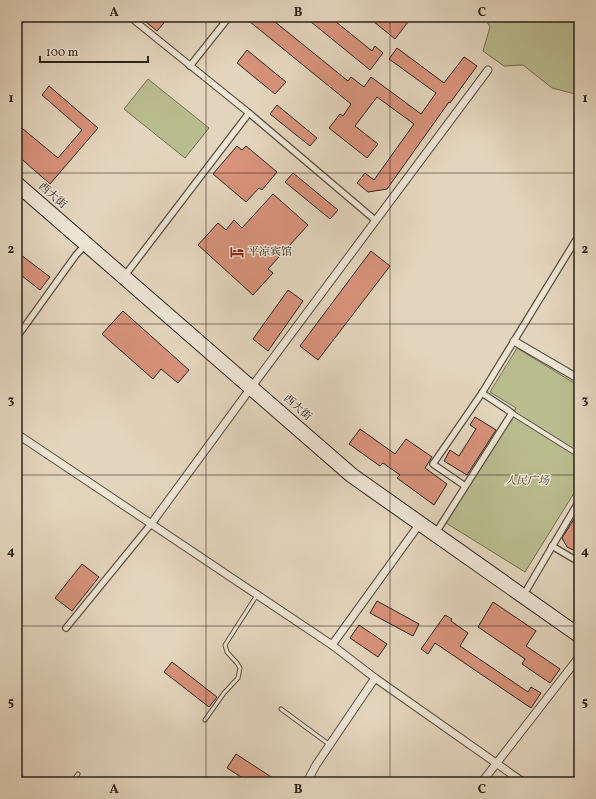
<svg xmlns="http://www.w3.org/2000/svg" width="596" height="799" font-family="Vollkorn,'Noto Serif SC',serif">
<rect width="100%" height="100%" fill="#e3d5bd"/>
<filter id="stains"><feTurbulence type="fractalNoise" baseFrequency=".005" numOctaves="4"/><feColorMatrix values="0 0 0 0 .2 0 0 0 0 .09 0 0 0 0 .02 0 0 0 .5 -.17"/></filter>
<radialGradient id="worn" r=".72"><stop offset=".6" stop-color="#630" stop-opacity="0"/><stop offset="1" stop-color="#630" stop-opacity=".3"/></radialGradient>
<g fill="#b9bc8e" stroke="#727054">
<polygon points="484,17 579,17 579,95 552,88 523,65 504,66 483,51 490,27"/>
<polygon points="148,79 209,128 185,158 124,109"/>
<polygon points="517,348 579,386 579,485 525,572 446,523 516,408 490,392"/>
</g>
<g fill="#d8937b" stroke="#2b2319">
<polygon points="140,17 157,17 164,23 157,31"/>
<polygon points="244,17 269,17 348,81 351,77 364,87 371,77 421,114 436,93 389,59 397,48 444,83 464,57 477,66 450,103 449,102 387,189 368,192 357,183 365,173 374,180 414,124 377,97 355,126 378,144 367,158 329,128 340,114 343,116 351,104"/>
<polygon points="305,17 330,17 372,51 375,46 383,53 370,70"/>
<polygon points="368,17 394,17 397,19 399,17 403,17 408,22 395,39"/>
<polygon points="247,50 286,82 275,94 237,63"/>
<polygon points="49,86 98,128 50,184 17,155 17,124 58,158 82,130 42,95"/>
<polygon points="277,105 317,138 310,146 270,114"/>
<polygon points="237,146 242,150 246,146 277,172 262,190 259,188 246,202 213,174"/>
<polygon points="293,173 338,210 330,219 285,182"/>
<polygon points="273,194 308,225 268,269 273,273 253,295 198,245 218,223 226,230 234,220 242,228"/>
<polygon points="371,251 390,266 318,360 300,346"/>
<polygon points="17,252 50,277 40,290 17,272"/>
<polygon points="288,290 303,301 268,351 253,339"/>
<polygon points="123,311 189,370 178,383 161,369 153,379 102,334"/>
<polygon points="475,417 496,430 467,475 444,461 450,450 459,456 476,429 470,425"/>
<polygon points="360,429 395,454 406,439 432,457 425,468 447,484 434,505 397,478 400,475 383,463 380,466 349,444"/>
<polygon points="579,511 579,553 567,547 562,538"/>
<polygon points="82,564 99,577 72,611 55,598"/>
<polygon points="377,601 419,624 413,636 370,613"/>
<polygon points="493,602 536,631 526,646 560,669 550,683 522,664 525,659 478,627"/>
<polygon points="445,615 452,619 451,621 468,633 460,646 528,692 531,687 541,693 531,708 435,643 428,654 421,649"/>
<polygon points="359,625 387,644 378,657 350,638"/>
<polygon points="172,662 217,697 209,707 164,672"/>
<polygon points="236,754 279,782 249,782 227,768"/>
</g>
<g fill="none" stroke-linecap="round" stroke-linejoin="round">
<g stroke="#595042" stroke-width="5">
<g id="service">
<polyline points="281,709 330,745"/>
<polyline points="205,720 224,693 238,678 240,668 237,663 227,652 225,645 257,595"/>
<polyline points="72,782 78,774"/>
</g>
</g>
<g stroke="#595042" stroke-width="6">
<polyline id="pedestrian" points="512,413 579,455"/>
</g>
<g stroke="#595042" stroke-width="8">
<g id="minor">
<polyline points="130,17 249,113 375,220"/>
<polyline points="17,26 22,17"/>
<polyline points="190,66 229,17"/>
<polyline points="126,274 249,113"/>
<polyline points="17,337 76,255 86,244"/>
<polyline points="465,486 433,464 482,393 579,235"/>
<polyline points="437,531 512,413 482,393"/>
<polyline points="552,546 579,562"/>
<polyline points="523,596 579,501"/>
<polyline points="66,628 151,524"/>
</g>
</g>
<g stroke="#595042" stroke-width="9">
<g id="tertiary">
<polyline points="514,341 579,379"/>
<polyline points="17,434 332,645 375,678 523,782"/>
<polyline points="151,524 253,385 488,70"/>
<polyline points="332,645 421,522"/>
<polyline points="17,776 23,782"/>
<polyline points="307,782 316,765 375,678"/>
<polyline points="482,782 579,657"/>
</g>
</g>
<g stroke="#2b2319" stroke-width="10">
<g id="secondary">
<polyline points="17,180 354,473 579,632"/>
<polyline points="17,188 350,478 579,639"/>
</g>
</g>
<use href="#service" stroke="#ede4d4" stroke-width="3"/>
<use href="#pedestrian" stroke="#ede4d4" stroke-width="4"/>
<use href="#minor" stroke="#ede4d4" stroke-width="5.5"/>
<use href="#tertiary" stroke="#ede4d4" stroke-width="7"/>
<use href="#secondary" stroke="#ede4d4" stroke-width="8"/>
</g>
<path fill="none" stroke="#2b2319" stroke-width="1" stroke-opacity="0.55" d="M 206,17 L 206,782M 390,17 L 390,782M 17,173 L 579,173M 17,324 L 579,324M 17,475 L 579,475M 17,626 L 579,626"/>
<defs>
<g id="hotel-bare" transform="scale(1.08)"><path d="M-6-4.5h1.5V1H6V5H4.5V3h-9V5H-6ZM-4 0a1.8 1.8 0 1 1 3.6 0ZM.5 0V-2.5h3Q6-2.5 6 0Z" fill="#8f2418" stroke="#ede4d4" stroke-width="2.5" paint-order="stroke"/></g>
</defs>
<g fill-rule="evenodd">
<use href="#hotel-bare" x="237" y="252"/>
</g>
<g text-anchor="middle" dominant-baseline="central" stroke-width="3" stroke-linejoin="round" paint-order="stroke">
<g font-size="11" fill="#2b2319" stroke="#ede4d4">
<text transform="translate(52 196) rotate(41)">西大街</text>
<text transform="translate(297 408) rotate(41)">西大街</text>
</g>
<g font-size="11" fill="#2b2319" stroke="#ede4d4" text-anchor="start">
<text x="248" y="252">平凉宾馆</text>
</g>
<g font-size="11" font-style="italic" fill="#4e4936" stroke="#ede4d4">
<text x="527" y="481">人民广场</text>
</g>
</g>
<rect width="596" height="799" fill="none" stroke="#e3d5bd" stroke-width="44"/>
<path d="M40 56v6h108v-6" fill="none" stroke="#2b2319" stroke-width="2"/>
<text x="46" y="56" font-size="12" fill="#2b2319" stroke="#ede4d4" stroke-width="3" paint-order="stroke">100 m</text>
<rect x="22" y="22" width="552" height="755" fill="none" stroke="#2b2319" stroke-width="1.5"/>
<g font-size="13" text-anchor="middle" font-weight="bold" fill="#2b2319">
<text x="114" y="16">A</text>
<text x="298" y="16">B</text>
<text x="482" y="16">C</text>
<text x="11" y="102">1</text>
<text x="585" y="102">1</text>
<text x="11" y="253">2</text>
<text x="585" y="253">2</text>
<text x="11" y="404">3</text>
<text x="585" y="404">3</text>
<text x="11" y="555">4</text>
<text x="585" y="555">4</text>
<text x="11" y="706">5</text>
<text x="585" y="706">5</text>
<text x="114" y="793">A</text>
<text x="298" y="793">B</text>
<text x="482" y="793">C</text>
</g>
<rect width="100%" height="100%" filter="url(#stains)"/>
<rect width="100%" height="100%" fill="url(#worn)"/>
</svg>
